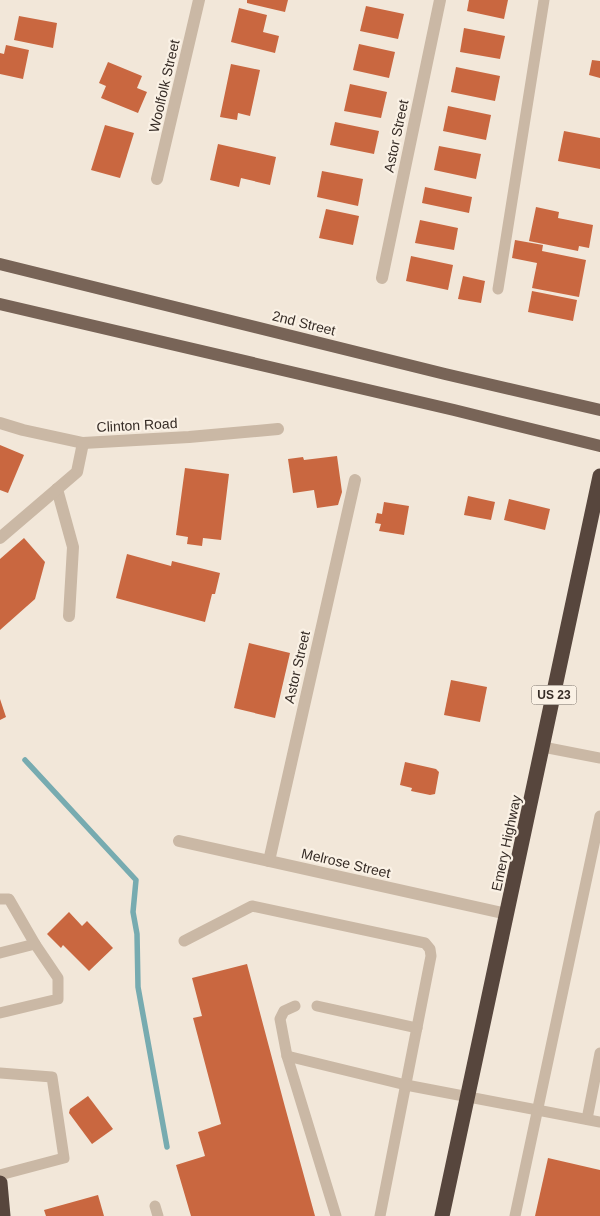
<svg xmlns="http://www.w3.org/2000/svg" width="600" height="1216" font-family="Arial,sans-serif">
<rect width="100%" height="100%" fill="#f2e7d9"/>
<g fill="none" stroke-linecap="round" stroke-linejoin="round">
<polyline stroke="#77abb0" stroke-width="5.5" points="25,760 136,880 133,912 137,934 138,987 167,1147"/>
</g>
<g fill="#c96740">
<polygon points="247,0 288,0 285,12 247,3"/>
<polygon points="469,0 508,0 504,19 467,11"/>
<polygon points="366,6 404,14 398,39 360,31"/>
<polygon points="239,8 267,15 263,32 279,36 275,53 231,42"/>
<polygon points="19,16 57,23 53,48 14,40"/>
<polygon points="464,28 505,36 500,59 460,52"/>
<polygon points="359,44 395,52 389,78 353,70"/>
<polygon points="6,45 29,50 23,79 0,74 0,53 4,54"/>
<polygon points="592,60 600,61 600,78 589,75"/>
<polygon points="108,62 142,76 137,88 147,92 138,113 101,98 106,86 99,83"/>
<polygon points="231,64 260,70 250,116 238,113 237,120 220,117"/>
<polygon points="456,67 500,76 495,101 451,92"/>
<polygon points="350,84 387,92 381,118 344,111"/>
<polygon points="448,106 491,115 486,140 443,131"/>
<polygon points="335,122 379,131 374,154 330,145"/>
<polygon points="105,125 134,133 120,178 91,170"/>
<polygon points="564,131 600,138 600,169 558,161"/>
<polygon points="218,144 276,157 270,185 241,178 239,187 210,180"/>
<polygon points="439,146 481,154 476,179 434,170"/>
<polygon points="322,171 363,179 358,206 317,197"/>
<polygon points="425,187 472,197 469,213 422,203"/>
<polygon points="536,207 559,212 558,218 593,225 589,248 579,246 578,251 529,241"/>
<polygon points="326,209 359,216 353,245 319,238"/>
<polygon points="420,220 458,228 454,250 415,243"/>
<polygon points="515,240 543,245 542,251 586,260 579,297 532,288 537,263 512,258"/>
<polygon points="411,256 453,265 448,290 406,281"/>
<polygon points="463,276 485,281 481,303 458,299"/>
<polygon points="532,291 577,300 573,321 528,312"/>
<polygon points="0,445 24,455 8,493 0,490"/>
<polygon points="337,456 342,492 338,505 317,508 314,490 293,493 288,459 303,457 304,460"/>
<polygon points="185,468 229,474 221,540 203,538 202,546 187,544 188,537 176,535"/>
<polygon points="468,496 495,502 491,520 464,515"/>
<polygon points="509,499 550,509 545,530 504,520"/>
<polygon points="384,502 409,506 404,535 379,531 381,524 375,523 377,513 382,514"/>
<polygon points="24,538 45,562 35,599 0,630 0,559"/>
<polygon points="127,554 171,566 172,561 220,573 215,594 212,594 205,622 116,598"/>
<polygon points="249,643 290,653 275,718 234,708"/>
<polygon points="451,680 487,687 480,722 444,715"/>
<polygon points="0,699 6,717 0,720"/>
<polygon points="405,762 436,769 439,772 435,794 430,795 411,791 412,788 400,785"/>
<polygon points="69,912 82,926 87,921 113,948 89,971 63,945 61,948 47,934"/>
<polygon points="247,964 285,1107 315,1216 191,1216 176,1165 205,1156 198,1132 221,1124 193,1018 202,1016 192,978"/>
<polygon points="88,1096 113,1129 92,1144 69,1113 70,1109"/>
<polygon points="548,1158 600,1170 600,1216 535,1216"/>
<polygon points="98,1195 104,1216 46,1216 44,1210"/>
</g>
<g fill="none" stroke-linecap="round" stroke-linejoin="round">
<g stroke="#cab8a5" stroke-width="11">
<polyline points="498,289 544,0"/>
<polyline points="543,747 600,758"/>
<polyline points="0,899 9,899 35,944"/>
<polyline points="184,941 252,906 425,943 430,949 431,956 380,1216"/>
<polyline points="0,953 35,944 58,978 58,999 0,1013"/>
<polyline points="295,1006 284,1011 280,1019 287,1056 336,1216"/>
<polyline points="317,1006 417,1028"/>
<polyline points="287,1056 406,1085 600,1122"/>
<polyline points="0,1073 52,1077 64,1158 0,1175"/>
<polyline points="587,1119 600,1053"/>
<polyline points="155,1206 158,1216"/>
<polyline points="515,1216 600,816"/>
</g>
<g stroke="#cab8a5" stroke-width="12">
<polyline points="157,179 199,0"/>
<polyline points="382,278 440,0"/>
<polyline points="0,423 23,430 83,443 189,437 278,429"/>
<polyline points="57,489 73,547 69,616"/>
<polyline points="0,538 77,472 83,443"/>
<polyline points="179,841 507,914"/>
<polyline points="269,861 355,480"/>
</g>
<g stroke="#786457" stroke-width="12">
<polyline points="0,264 445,374 600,410"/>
<polyline points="0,304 454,410 600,446"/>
</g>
<g stroke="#57463d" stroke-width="15">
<polyline points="0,1183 3,1216"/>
<polyline points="442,1216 600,476"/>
</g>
</g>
<g text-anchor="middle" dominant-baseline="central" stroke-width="4.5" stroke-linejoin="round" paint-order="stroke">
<rect fill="#faf1e5" stroke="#71675f" stroke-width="1" x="531.5" y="685.5" width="45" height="19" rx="4"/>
<g font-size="12" font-weight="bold" fill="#362c26">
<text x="554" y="695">US 23</text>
</g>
<g font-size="14" fill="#362c26" stroke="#faf1e5">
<text transform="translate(164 86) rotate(-77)">Woolfolk Street</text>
<text transform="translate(396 136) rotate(-78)">Astor Street</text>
<text transform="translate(304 323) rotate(14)">2nd Street</text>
<text transform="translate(137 425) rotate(-3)">Clinton Road</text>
<text transform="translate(297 667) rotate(-77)">Astor Street</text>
<text transform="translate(506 843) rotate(-78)">Emery Highway</text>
<text transform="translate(346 863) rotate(13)">Melrose Street</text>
</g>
</g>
</svg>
